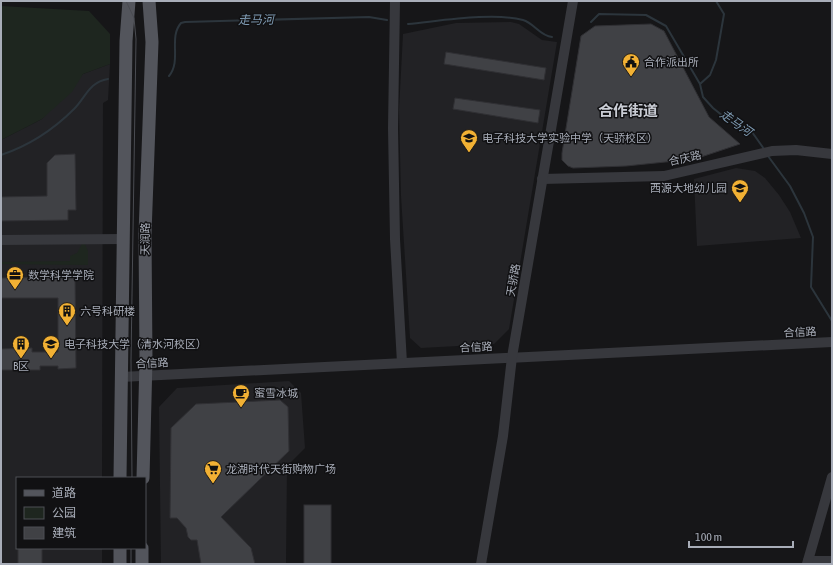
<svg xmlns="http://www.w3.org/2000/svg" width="833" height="565" font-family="'Asap Condensed','Noto Sans SC',sans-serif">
<rect width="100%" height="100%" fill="#161618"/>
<g fill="#222225">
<polygon points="511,22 519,24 542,40 557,42 509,329 494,344 421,348 410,338 401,196 399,110 403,34 456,23"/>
<polygon points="110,64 108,100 103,103 102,478 17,478 17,548 102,548 102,564 1,564 1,140 42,119 83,74"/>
<polygon points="736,168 755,171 765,178 779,195 790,212 801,238 697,246 694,179"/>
<polygon points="289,381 301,393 305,448 287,466 286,564 161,564 159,407 177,388"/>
</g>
<g fill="#1e261f">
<polygon points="1,6 89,11 110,34 110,64 83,74 72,92 42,119 1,140"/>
<polygon points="82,244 85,244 88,251 88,265 1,264 1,262 70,261 70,256 77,253"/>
</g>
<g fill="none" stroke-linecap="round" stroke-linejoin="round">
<g stroke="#2c353c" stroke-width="2">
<polyline points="591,22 599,14 646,15 666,26 700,84 703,97 713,108 728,120 752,132 764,149"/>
<path d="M 408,24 C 440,21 493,12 523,20 C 534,23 540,36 552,37"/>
<path d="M 169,76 C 182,60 168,38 181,23 L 185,22 L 369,17 L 387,20"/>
<polyline points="700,84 710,75 716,60 724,14 716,1"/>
<path d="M 1,155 C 28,146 54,129 74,109 C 86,97 89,82 108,79"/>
<polyline points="768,156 790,186 804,213 813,237 811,287 832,321"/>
</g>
</g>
<g fill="#404145" stroke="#303034">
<polygon points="651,24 664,31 709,117 740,144 695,159 626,166 573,168 568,166 562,160 562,153 581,36 595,26"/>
<polygon points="446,52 546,68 544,80 444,64"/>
<polygon points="455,98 540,110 538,123 453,109"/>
<polygon points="75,154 76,210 68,210 68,220 1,221 1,197 47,196 47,163 55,155"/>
<polygon points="75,277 76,368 58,369 58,366 40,366 40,370 1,370 1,349 32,348 32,352 58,352 58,298 1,298 1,278"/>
<polygon points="280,400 288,407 289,451 221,517 251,548 255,564 201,564 197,540 191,540 188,537 186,528 177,518 170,518 171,428 196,404"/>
<rect x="304" y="505" width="27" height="59"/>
<rect x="18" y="548" width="24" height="16"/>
</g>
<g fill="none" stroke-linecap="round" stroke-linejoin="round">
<g stroke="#37383d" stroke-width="10">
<polyline points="395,1 393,128 395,239 402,363"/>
<polyline points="542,179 664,176 772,151 796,150 832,154"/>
<polyline points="1,240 123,239"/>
<polyline points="121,377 832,342"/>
<polyline points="808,561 832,561"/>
<polyline points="481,564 503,436 512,357 573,1"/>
<polyline points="807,564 832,477"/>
</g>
<g stroke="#53555c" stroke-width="13">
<polyline points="120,478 126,41 129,1"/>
<polyline points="143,478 146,360 145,234 152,42 149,1"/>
<polyline points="120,564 120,548"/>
<polyline points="142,564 142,548"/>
</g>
<g stroke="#4a4c52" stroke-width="1">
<polyline points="126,1 134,18 136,39 131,360 132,478"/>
<polyline points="131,564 131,548"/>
</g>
</g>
<defs>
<g id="civic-pin" transform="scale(0.9)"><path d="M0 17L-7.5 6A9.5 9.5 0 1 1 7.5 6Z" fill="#f2b134" stroke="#111113"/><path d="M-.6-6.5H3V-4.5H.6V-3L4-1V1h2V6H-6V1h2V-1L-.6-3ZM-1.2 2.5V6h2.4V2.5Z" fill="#111"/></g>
<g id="school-pin" transform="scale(0.9)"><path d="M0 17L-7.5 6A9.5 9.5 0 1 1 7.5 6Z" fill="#f2b134" stroke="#111113"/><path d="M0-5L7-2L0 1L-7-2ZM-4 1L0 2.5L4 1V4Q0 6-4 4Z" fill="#111"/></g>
<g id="office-pin" transform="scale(0.9)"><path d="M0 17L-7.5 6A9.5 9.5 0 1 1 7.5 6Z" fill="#f2b134" stroke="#111113"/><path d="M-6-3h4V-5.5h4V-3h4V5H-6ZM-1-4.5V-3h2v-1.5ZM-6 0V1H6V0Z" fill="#111"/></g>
<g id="building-pin" transform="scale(0.9)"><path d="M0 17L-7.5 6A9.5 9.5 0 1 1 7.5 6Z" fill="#f2b134" stroke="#111113"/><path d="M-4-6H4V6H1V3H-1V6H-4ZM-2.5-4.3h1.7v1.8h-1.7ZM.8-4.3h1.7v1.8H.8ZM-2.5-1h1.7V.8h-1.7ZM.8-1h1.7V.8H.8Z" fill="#111"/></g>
<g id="university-pin" transform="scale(0.9)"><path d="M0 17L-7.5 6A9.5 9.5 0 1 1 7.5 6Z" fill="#f2b134" stroke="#111113"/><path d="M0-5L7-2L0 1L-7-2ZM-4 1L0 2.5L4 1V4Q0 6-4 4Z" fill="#111"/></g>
<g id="cafe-pin" transform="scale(0.9)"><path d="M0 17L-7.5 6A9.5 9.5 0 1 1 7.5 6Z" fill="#f2b134" stroke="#111113"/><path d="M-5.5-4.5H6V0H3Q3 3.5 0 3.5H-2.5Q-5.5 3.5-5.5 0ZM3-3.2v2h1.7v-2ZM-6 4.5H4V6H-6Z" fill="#111"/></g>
<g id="supermarket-pin" transform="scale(0.9)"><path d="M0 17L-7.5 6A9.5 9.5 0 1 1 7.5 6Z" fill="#f2b134" stroke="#111113"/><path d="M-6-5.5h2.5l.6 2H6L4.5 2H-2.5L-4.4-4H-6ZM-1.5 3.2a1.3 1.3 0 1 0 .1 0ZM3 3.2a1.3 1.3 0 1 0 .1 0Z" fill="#111"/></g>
</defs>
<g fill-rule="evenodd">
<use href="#civic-pin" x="631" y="62"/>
<use href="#school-pin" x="469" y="138"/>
<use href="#school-pin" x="740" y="188"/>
<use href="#office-pin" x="15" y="275"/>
<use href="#building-pin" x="67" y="311"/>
<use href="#building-pin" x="21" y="344"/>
<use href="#university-pin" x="51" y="344"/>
<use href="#cafe-pin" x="241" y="393"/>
<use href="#supermarket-pin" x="213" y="469"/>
</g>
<g text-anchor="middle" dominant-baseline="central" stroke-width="3" stroke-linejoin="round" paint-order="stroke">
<g font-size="11" fill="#a8adb8" stroke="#111113" text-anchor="start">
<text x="644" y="62">合作派出所</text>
<text x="482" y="138">电子科技大学实验中学（天骄校区）</text>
<text x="727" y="188" text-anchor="end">西源大地幼儿园</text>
<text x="28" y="275">数学科学学院</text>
<text x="80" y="311">六号科研楼</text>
<text x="64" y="344">电子科技大学（清水河校区）</text>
<text x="21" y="366" text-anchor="middle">B区</text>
<text x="254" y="393">蜜雪冰城</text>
<text x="226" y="469">龙湖时代天街购物广场</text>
</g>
<g font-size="11" fill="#a8adb8" stroke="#111113">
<text transform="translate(685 158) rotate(-13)">合庆路</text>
<text transform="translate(145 239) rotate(-89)">天润路</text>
<text transform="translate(513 280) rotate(-80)">天骄路</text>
<text transform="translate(800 332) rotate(-3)">合信路</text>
<text transform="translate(476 347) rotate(-3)">合信路</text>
<text transform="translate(152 363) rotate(-3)">合信路</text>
</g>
<g font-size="12" font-style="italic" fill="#7f9bb3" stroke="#111113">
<text transform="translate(256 20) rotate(-1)">走马河</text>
<text transform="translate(736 123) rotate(35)">走马河</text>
</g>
<g font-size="15" font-weight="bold" fill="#c9ccd4" stroke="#111113">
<text x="628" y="110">合作街道</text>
</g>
</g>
<rect width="833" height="565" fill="none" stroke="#a8adb8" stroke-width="4"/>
<rect x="16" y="477" width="130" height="72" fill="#111113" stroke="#4d4f55"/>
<rect x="24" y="490" width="20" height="6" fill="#53555c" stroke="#4d4f55"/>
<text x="52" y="497" font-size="12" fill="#a8adb8">道路</text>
<rect x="24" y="507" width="20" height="12" fill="#1e261f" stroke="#4d4f55"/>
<text x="52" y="517" font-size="12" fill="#a8adb8">公园</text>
<rect x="24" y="527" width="20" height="12" fill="#404145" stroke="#4d4f55"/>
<text x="52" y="537" font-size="12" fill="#a8adb8">建筑</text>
<path d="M689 541v6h104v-6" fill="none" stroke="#a8adb8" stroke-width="2"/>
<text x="695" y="541" font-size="12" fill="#a8adb8" stroke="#111113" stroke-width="3" paint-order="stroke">100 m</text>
</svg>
